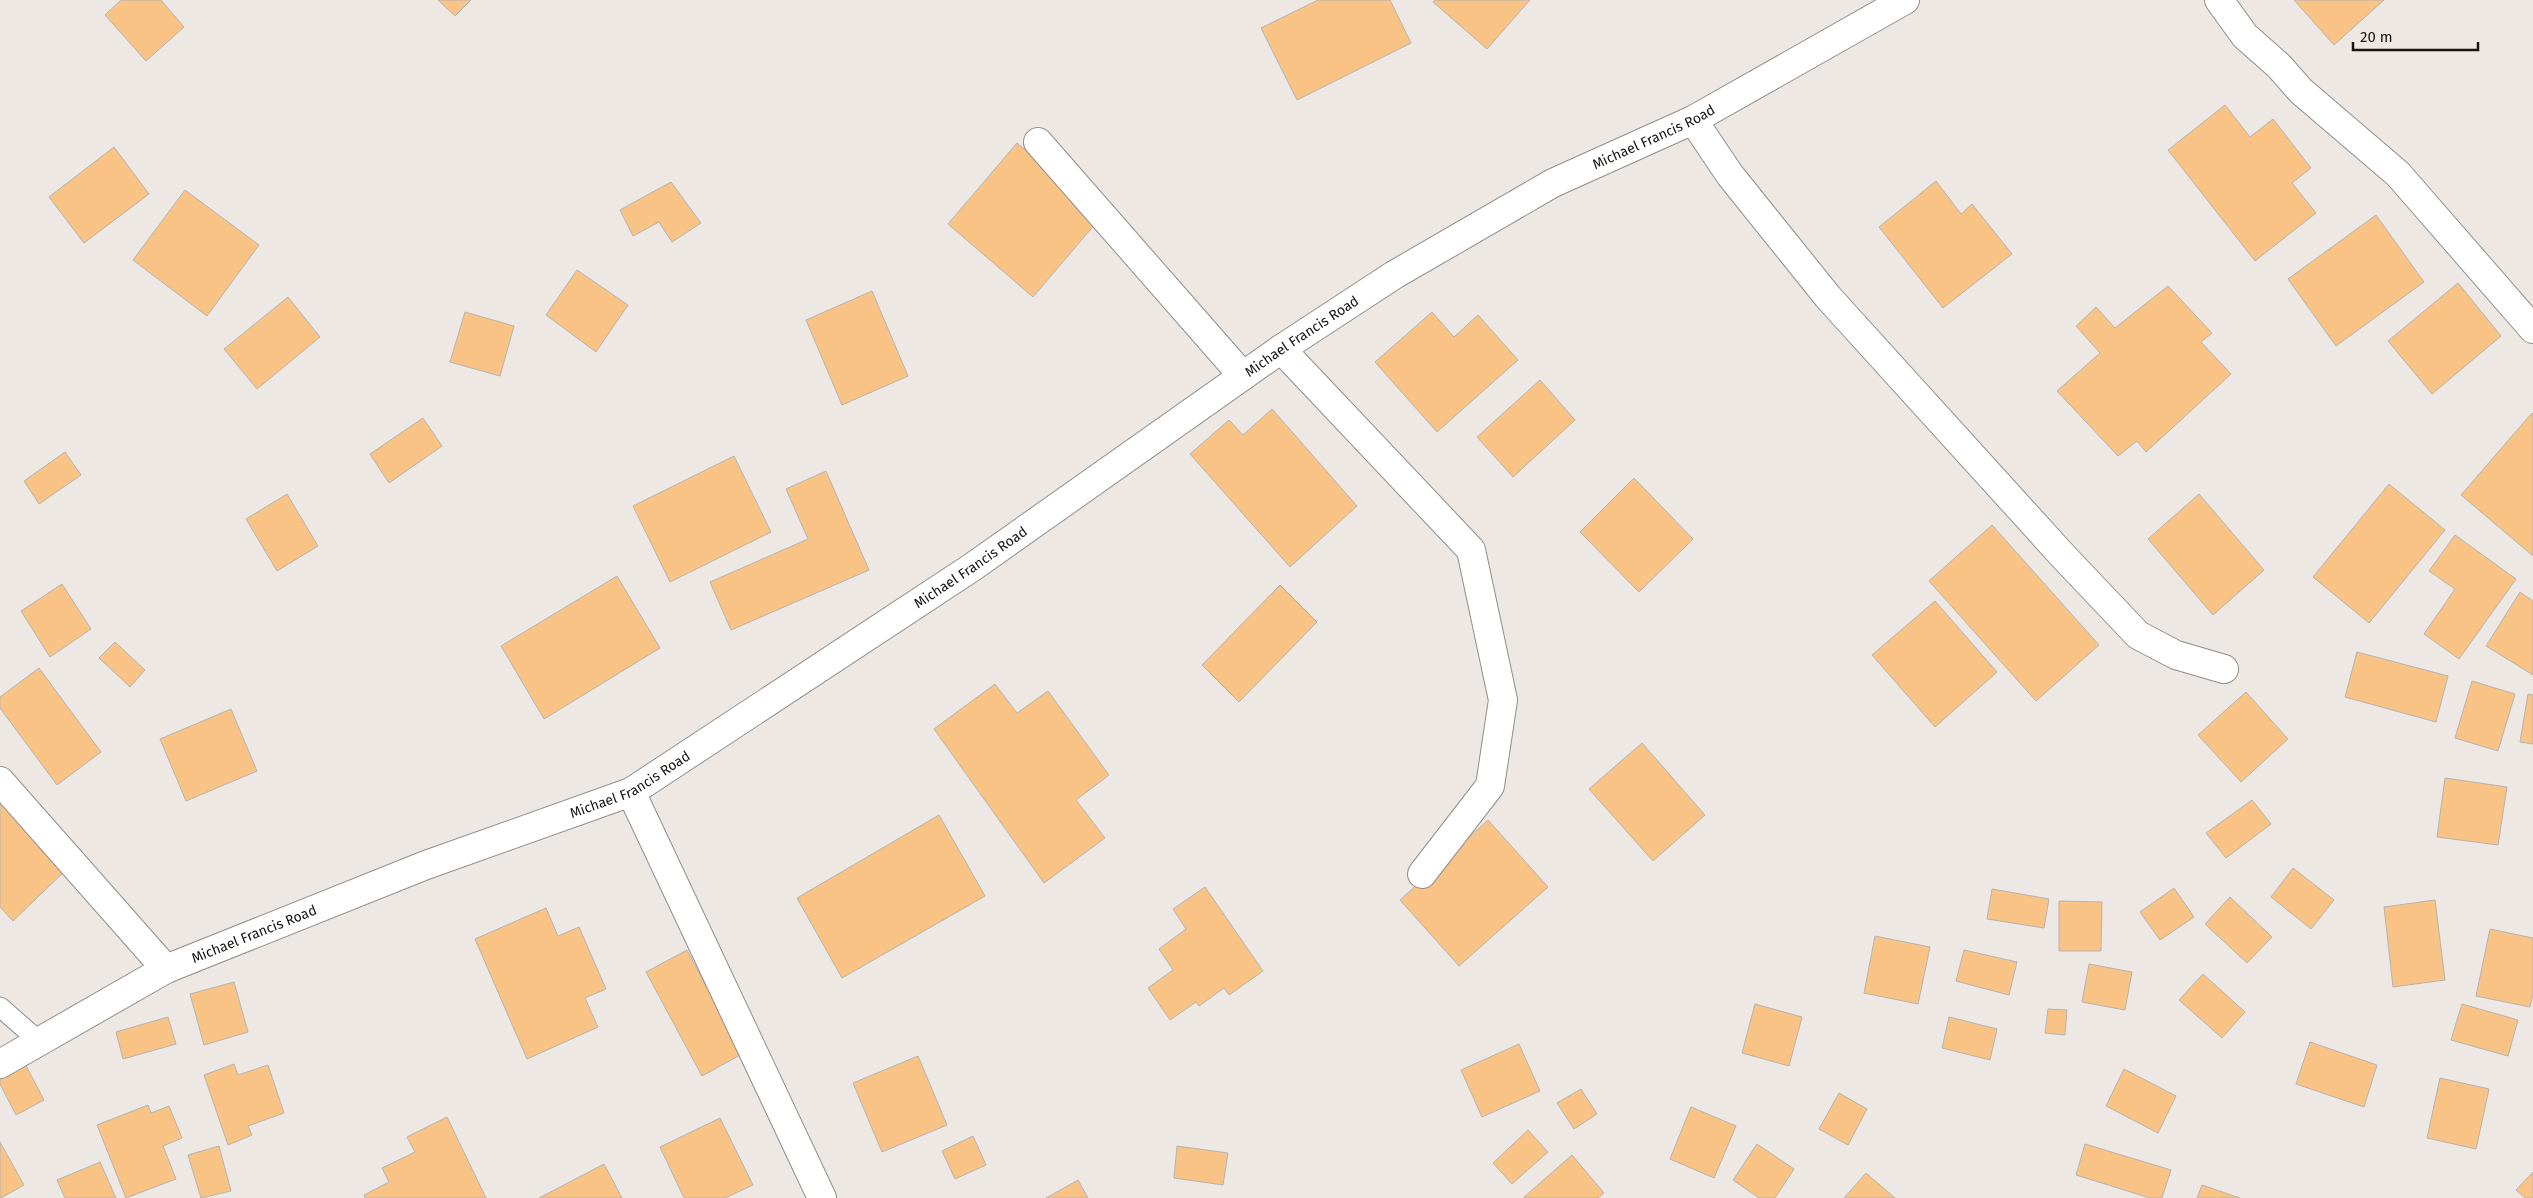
<svg xmlns="http://www.w3.org/2000/svg" width="2533" height="1198" font-family="'Fira Sans',sans-serif">
<rect width="100%" height="100%" fill="#ede8e3"/>
<g fill="#f8c384" stroke="#b7b3af">
<polygon points="121,0 161,0 184,27 146,61 105,15"/>
<polygon points="438,0 471,0 455,16"/>
<polygon points="1318,0 1390,0 1411,43 1297,100 1261,28"/>
<polygon points="1435,0 1530,0 1487,49 1433,2"/>
<polygon points="2294,0 2384,0 2334,45"/>
<polygon points="2225,105 2250,137 2273,119 2311,168 2292,183 2316,213 2255,261 2168,150"/>
<polygon points="1017,143 1102,216 1033,297 948,224"/>
<polygon points="114,147 149,194 84,243 49,197"/>
<polygon points="1936,181 1961,214 1972,204 2012,254 1943,308 1879,227"/>
<polygon points="671,182 701,223 672,242 659,222 633,236 620,210"/>
<polygon points="185,190 259,245 207,316 133,260"/>
<polygon points="2376,215 2424,282 2336,346 2288,279"/>
<polygon points="577,270 628,305 596,352 546,315"/>
<polygon points="2458,283 2501,336 2432,394 2388,341"/>
<polygon points="2168,286 2212,333 2201,342 2231,374 2146,452 2137,441 2118,456 2057,391 2100,353 2076,326 2096,307 2115,328"/>
<polygon points="872,291 908,376 842,405 806,320"/>
<polygon points="288,297 320,337 257,389 224,349"/>
<polygon points="465,312 514,326 500,376 450,362"/>
<polygon points="1432,312 1454,337 1478,315 1518,360 1437,432 1375,362"/>
<polygon points="1540,380 1575,420 1513,477 1477,437"/>
<polygon points="1272,409 1357,506 1290,567 1190,454 1229,420 1243,435"/>
<polygon points="2532,413 2533,414 2533,556 2461,495"/>
<polygon points="423,418 442,446 389,483 370,454"/>
<polygon points="65,452 81,475 39,504 24,481"/>
<polygon points="734,456 771,532 670,582 633,506"/>
<polygon points="826,471 869,570 731,630 710,582 808,539 786,489"/>
<polygon points="1634,478 1693,539 1639,592 1580,532"/>
<polygon points="2389,484 2445,530 2369,623 2313,577"/>
<polygon points="287,494 318,546 277,571 246,519"/>
<polygon points="2199,494 2264,570 2213,615 2148,539"/>
<polygon points="1992,525 2099,645 2036,701 1929,581"/>
<polygon points="2455,535 2516,579 2459,659 2424,634 2455,589 2429,571"/>
<polygon points="617,576 660,648 544,719 501,646"/>
<polygon points="62,584 91,629 50,657 21,611"/>
<polygon points="1280,585 1317,622 1239,702 1202,665"/>
<polygon points="2520,592 2533,601 2533,675 2486,646"/>
<polygon points="1935,601 1997,672 1935,727 1872,655"/>
<polygon points="115,642 145,670 130,687 99,658"/>
<polygon points="2357,652 2448,676 2436,722 2345,697"/>
<polygon points="39,668 101,752 57,785 0,708 0,697"/>
<polygon points="2472,681 2515,694 2498,751 2455,738"/>
<polygon points="995,684 1017,713 1048,691 1109,775 1076,800 1105,838 1044,883 934,729"/>
<polygon points="2246,692 2288,739 2241,782 2198,735"/>
<polygon points="2528,694 2533,695 2533,744 2520,742"/>
<polygon points="231,709 257,771 186,801 160,739"/>
<polygon points="1642,743 1705,815 1653,861 1589,789"/>
<polygon points="2445,778 2507,787 2498,845 2437,837"/>
<polygon points="0,790 71,865 13,921 0,907"/>
<polygon points="2252,800 2271,824 2226,858 2206,833"/>
<polygon points="939,815 985,896 842,978 797,898"/>
<polygon points="1488,820 1548,887 1459,966 1400,900"/>
<polygon points="2293,868 2334,900 2311,929 2271,897"/>
<polygon points="1205,887 1263,971 1229,995 1224,988 1199,1006 1196,1002 1170,1020 1148,988 1173,970 1159,949 1186,929 1173,909"/>
<polygon points="2174,888 2194,917 2160,940 2140,912"/>
<polygon points="1992,889 2049,899 2044,928 1987,919"/>
<polygon points="2230,897 2272,937 2247,963 2205,924"/>
<polygon points="2435,900 2445,980 2393,987 2384,907"/>
<polygon points="2059,901 2102,902 2101,951 2059,951"/>
<polygon points="546,908 558,936 579,927 606,989 585,998 598,1027 527,1059 475,939"/>
<polygon points="2490,929 2533,938 2533,994 2530,1007 2476,996"/>
<polygon points="1875,936 1930,947 1918,1004 1864,993"/>
<polygon points="687,950 742,1054 702,1076 646,972"/>
<polygon points="1964,950 2017,962 2009,995 1956,981"/>
<polygon points="2089,964 2132,972 2125,1010 2082,1002"/>
<polygon points="2203,974 2245,1012 2222,1038 2179,1000"/>
<polygon points="234,982 248,1032 204,1045 190,994"/>
<polygon points="1755,1004 1802,1017 1789,1066 1742,1053"/>
<polygon points="2462,1004 2518,1020 2508,1056 2451,1040"/>
<polygon points="2048,1009 2067,1010 2065,1035 2045,1033"/>
<polygon points="168,1017 176,1044 123,1059 116,1032"/>
<polygon points="1949,1017 1997,1029 1990,1060 1942,1048"/>
<polygon points="2310,1042 2377,1065 2364,1107 2296,1084"/>
<polygon points="1519,1044 1540,1091 1482,1117 1461,1070"/>
<polygon points="21,1056 44,1100 16,1115 0,1084 0,1067"/>
<polygon points="918,1056 947,1125 882,1152 853,1083"/>
<polygon points="234,1064 238,1075 268,1065 284,1113 248,1126 252,1135 228,1145 204,1075"/>
<polygon points="2124,1069 2176,1096 2158,1133 2106,1106"/>
<polygon points="2440,1078 2489,1089 2476,1149 2427,1138"/>
<polygon points="1581,1089 1597,1114 1574,1129 1557,1103"/>
<polygon points="1839,1093 1867,1109 1848,1145 1819,1129"/>
<polygon points="148,1105 151,1113 169,1106 182,1138 163,1146 176,1179 126,1198 97,1125"/>
<polygon points="1691,1107 1736,1126 1714,1178 1670,1159"/>
<polygon points="447,1117 486,1198 365,1198 364,1195 389,1182 382,1168 415,1152 407,1137"/>
<polygon points="720,1118 753,1185 725,1198 684,1198 660,1147"/>
<polygon points="1528,1130 1548,1152 1512,1184 1493,1163"/>
<polygon points="973,1136 986,1165 955,1179 942,1151"/>
<polygon points="0,1142 24,1185 1,1198 0,1198"/>
<polygon points="1757,1144 1794,1169 1775,1198 1759,1198 1733,1180"/>
<polygon points="2085,1144 2171,1170 2162,1198 2150,1198 2076,1175"/>
<polygon points="219,1146 231,1191 201,1198 188,1155"/>
<polygon points="1177,1146 1228,1153 1223,1185 1174,1178"/>
<polygon points="1572,1155 1604,1193 1598,1198 1523,1198"/>
<polygon points="100,1162 116,1198 65,1198 57,1180"/>
<polygon points="604,1164 622,1198 539,1198"/>
<polygon points="2533,1172 2533,1198 2525,1198 2516,1190"/>
<polygon points="1866,1173 1895,1198 1844,1198"/>
<polygon points="1078,1180 1088,1198 1046,1198"/>
<polygon points="2202,1185 2240,1198 2197,1198"/>
</g>
<g fill="none" stroke-linecap="round" stroke-linejoin="round">
<g stroke="#928e8a" stroke-width="21">
<polyline id="service" points="0,1007 40,1042"/>
</g>
<g stroke="#928e8a" stroke-width="30">
<g id="minor">
<polyline points="2219,0 2245,36 2279,66 2301,91 2398,174 2533,329"/>
<polyline points="1693,120 1730,175 1828,297 2063,556 2138,635 2176,655 2224,669"/>
<polyline points="1038,142 1243,376"/>
<polyline points="1281,349 1471,550 1503,700 1490,786 1422,874"/>
<polyline points="0,781 166,969"/>
<polyline points="631,792 822,1198"/>
</g>
</g>
<g stroke="#928e8a" stroke-width="30">
<g id="tertiary">
<path id="s1" d="M 0,1064 L 166,969 L 426,865 L 631,792 L 971,568 L 1281,349 L 1394,275 L 1553,183 L 1693,120 L 1905,0"/>
</g>
</g>
<use href="#service" stroke="#fff" stroke-width="19"/>
<use href="#minor" stroke="#fff" stroke-width="28"/>
<use href="#tertiary" stroke="#fff" stroke-width="28"/>
</g>
<g text-anchor="middle" dominant-baseline="central" stroke-width="4" stroke-linejoin="round" paint-order="stroke">
<g font-size="14" fill="#151412" stroke="#ede8e3">
<text stroke="none"><textPath href="#s1" startOffset="1905">Michael Francis Road</textPath></text>
<text stroke="none"><textPath href="#s1" startOffset="1500">Michael Francis Road</textPath></text>
<text stroke="none"><textPath href="#s1" startOffset="1096">Michael Francis Road</textPath></text>
<text stroke="none"><textPath href="#s1" startOffset="691">Michael Francis Road</textPath></text>
<text stroke="none"><textPath href="#s1" startOffset="286">Michael Francis Road</textPath></text>
</g>
</g>
<path d="M2353 42v8h125v-8" fill="none" stroke="#151412" stroke-width="2.5"/>
<text x="2360" y="42" font-size="15" fill="#151412" stroke="#ede8e3" stroke-width="4" paint-order="stroke">20 m</text>
</svg>
